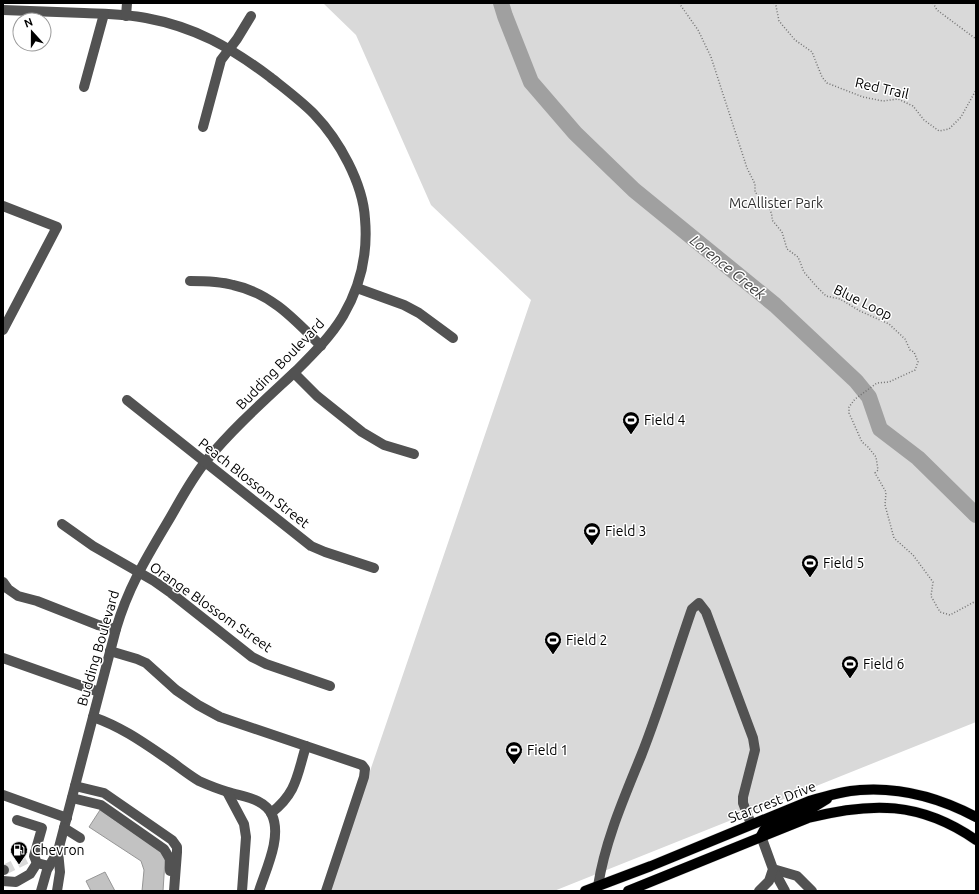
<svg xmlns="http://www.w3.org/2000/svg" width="979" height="894" font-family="Ubuntu,sans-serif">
<rect width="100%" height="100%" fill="#fff"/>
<polygon fill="#d9d9d9" points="323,3 976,3 976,722 554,891 329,891 531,300 431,205 356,35"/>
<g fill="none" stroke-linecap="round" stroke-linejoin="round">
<polyline stroke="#a0a0a0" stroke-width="16" points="501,3 505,16 531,82 575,133 634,190 775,305 856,381 869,397 880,429 918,458 976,515"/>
</g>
<g fill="#c2c2c2" stroke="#969696">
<polygon points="100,810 162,852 165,860 163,891 142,891 144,870 141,861 89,827"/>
<polygon points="105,872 115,891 91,891 86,881"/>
</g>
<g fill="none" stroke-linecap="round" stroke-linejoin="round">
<polyline stroke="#d9d9d9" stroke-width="10" stroke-dasharray="10 5" stroke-linecap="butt" points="4,870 26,859"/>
<g stroke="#dbdbdb" stroke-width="11">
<g id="major">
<polyline points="761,836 764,830 769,825 814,807 827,799"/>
<path d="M 585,891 L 651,866 L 809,801 C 826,796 843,791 860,790 C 901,787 940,798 976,817"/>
<path d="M 628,891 L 808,818 C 871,802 920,801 976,840"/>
</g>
</g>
<g stroke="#747474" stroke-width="1.5" stroke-dasharray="1 2" stroke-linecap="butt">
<path d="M 679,3 L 698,30 L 711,57 L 747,168 L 755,184 L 755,192 C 762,200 773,208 772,220 L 782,232 L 787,249 L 798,257 L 804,272 L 816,286 L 826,296 L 840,299 L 860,311 L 889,324 L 905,339 L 910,350 L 914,352 L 918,362 L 915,370 L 889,382 L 877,383 L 855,399 L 849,407 L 849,413 L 862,442 L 868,447 L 876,457 L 878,470 L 875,473 L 886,492 L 885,505 L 894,538 L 913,555 L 933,582 L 931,596 L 940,612 L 950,615 L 976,601"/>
<polyline points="774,3 776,6 779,21 795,40 812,52 822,77 827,83 863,97 883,101 898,99 913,106 924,120 939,131 949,129 961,117 976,90"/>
<polyline points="933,3 937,10 976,39"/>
</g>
<g stroke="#525252" stroke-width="10">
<path d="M 3,10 C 30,11 57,12 84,13 C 105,14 126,14 146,18 C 195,27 230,47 270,77 C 285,89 300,100 314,114 C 339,140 363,183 365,219 C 368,253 360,287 343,316 C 331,336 314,353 297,370 C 266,399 233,428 206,461 C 192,478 181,499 170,518 C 148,555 128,587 116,629 L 58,851 L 47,870 L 41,891"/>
<polyline points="126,16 127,3"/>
<polyline points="84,87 104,14"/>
<polyline points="203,127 221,60 237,39 251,16"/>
<polyline points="3,206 57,227 3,330"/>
<path d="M 190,281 C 204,281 219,281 233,285 C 271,293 295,320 321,346"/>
<polyline points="357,288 404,305 419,313 453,338"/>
<polyline points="294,373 317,396 362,432 384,445 414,454"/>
<polyline points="127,400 311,546 325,552 374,568"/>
<polyline points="62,524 93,546 154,581 171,593 252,657 266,664 330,686"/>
<polyline points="3,582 8,589 18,596 37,601 98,625 116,629"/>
<polyline points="110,651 137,659 146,663 176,690 198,705 220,717 362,765 365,769 364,777 326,891"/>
<polyline points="3,658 99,692"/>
<path d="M 93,717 C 122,727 144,743 169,760 C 179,767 189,775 199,781 C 208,785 218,789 228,792 C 243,797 264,798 272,815 C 282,837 266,869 259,891"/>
<polyline points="75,786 104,793 172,840 177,847 177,852 174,891"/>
<polyline points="227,792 244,824 246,837 242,891"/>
<polyline points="3,795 67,818"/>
<polyline points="72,798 101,805 164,849 170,859 170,871"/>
<path d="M 271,813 C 297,793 297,775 306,746"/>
<polyline points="17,820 42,828 34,856 37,863 49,866"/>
<polyline points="64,828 80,838"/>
<polyline points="773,869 797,876 812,891"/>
<polyline points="773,869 785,891"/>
<polyline points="3,870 4,870"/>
<polyline points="3,881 16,882 30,874 37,863"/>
<path d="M 598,886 C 605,841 624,798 641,756 C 660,708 675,658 692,609 L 699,603 L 706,612 L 753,738 L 755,750 L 743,797 L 743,803 L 751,824"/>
<polyline points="57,891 60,872 58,851"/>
<polyline points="759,891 769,881 773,869 761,836"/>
</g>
<use href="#major" stroke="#000" stroke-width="10"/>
</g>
<defs>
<g id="stadium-pin" transform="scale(0.9)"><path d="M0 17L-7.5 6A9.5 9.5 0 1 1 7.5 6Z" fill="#000" stroke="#fff"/><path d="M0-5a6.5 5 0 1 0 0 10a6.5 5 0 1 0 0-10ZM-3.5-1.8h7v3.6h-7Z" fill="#fff"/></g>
<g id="fuel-pin" transform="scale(0.9)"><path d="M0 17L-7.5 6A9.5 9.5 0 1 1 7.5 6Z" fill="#000" stroke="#fff"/><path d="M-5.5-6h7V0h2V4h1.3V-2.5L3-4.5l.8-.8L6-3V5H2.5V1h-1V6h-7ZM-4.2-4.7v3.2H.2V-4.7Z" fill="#fff"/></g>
</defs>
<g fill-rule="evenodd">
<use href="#stadium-pin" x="631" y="420"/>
<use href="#stadium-pin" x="592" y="531"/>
<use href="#stadium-pin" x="810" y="563"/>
<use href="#stadium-pin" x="553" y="640"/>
<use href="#stadium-pin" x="850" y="664"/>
<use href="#stadium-pin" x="514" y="750"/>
<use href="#fuel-pin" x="19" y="850"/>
</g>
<g text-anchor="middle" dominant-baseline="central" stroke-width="3" stroke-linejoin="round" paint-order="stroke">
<g font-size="14" fill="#000" stroke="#fff">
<text transform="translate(882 88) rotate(13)">Red Trail</text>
<text transform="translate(863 302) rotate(26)">Blue Loop</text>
<text transform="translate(280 364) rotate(-46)">Budding Boulevard</text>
<text transform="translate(254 483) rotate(38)">Peach Blossom Street</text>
<text transform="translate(211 607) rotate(35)">Orange Blossom Street</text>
<text transform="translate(98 648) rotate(-74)">Budding Boulevard</text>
<text transform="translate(772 802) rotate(-21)">Starcrest Drive</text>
</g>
<g font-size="14" fill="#303030" stroke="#fff">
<text x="776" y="203">McAllister Park</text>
</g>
<g font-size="14" fill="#000" stroke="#fff" text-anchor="start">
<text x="644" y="420">Field 4</text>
<text x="605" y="531">Field 3</text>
<text x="823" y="563">Field 5</text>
<text x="566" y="640">Field 2</text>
<text x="863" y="664">Field 6</text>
<text x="527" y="750">Field 1</text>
<text x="32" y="850">Chevron</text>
</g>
<g font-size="15" font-style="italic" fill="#414141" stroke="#fff">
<text transform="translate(728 267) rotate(39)">Lorence Creek</text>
</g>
</g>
<rect width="979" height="894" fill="none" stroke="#000000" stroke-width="8"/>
<g transform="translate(32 32) rotate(339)"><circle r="19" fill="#ffffff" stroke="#999999"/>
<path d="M0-3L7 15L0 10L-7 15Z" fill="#000000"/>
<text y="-6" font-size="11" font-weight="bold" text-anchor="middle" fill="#000000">N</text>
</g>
</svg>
